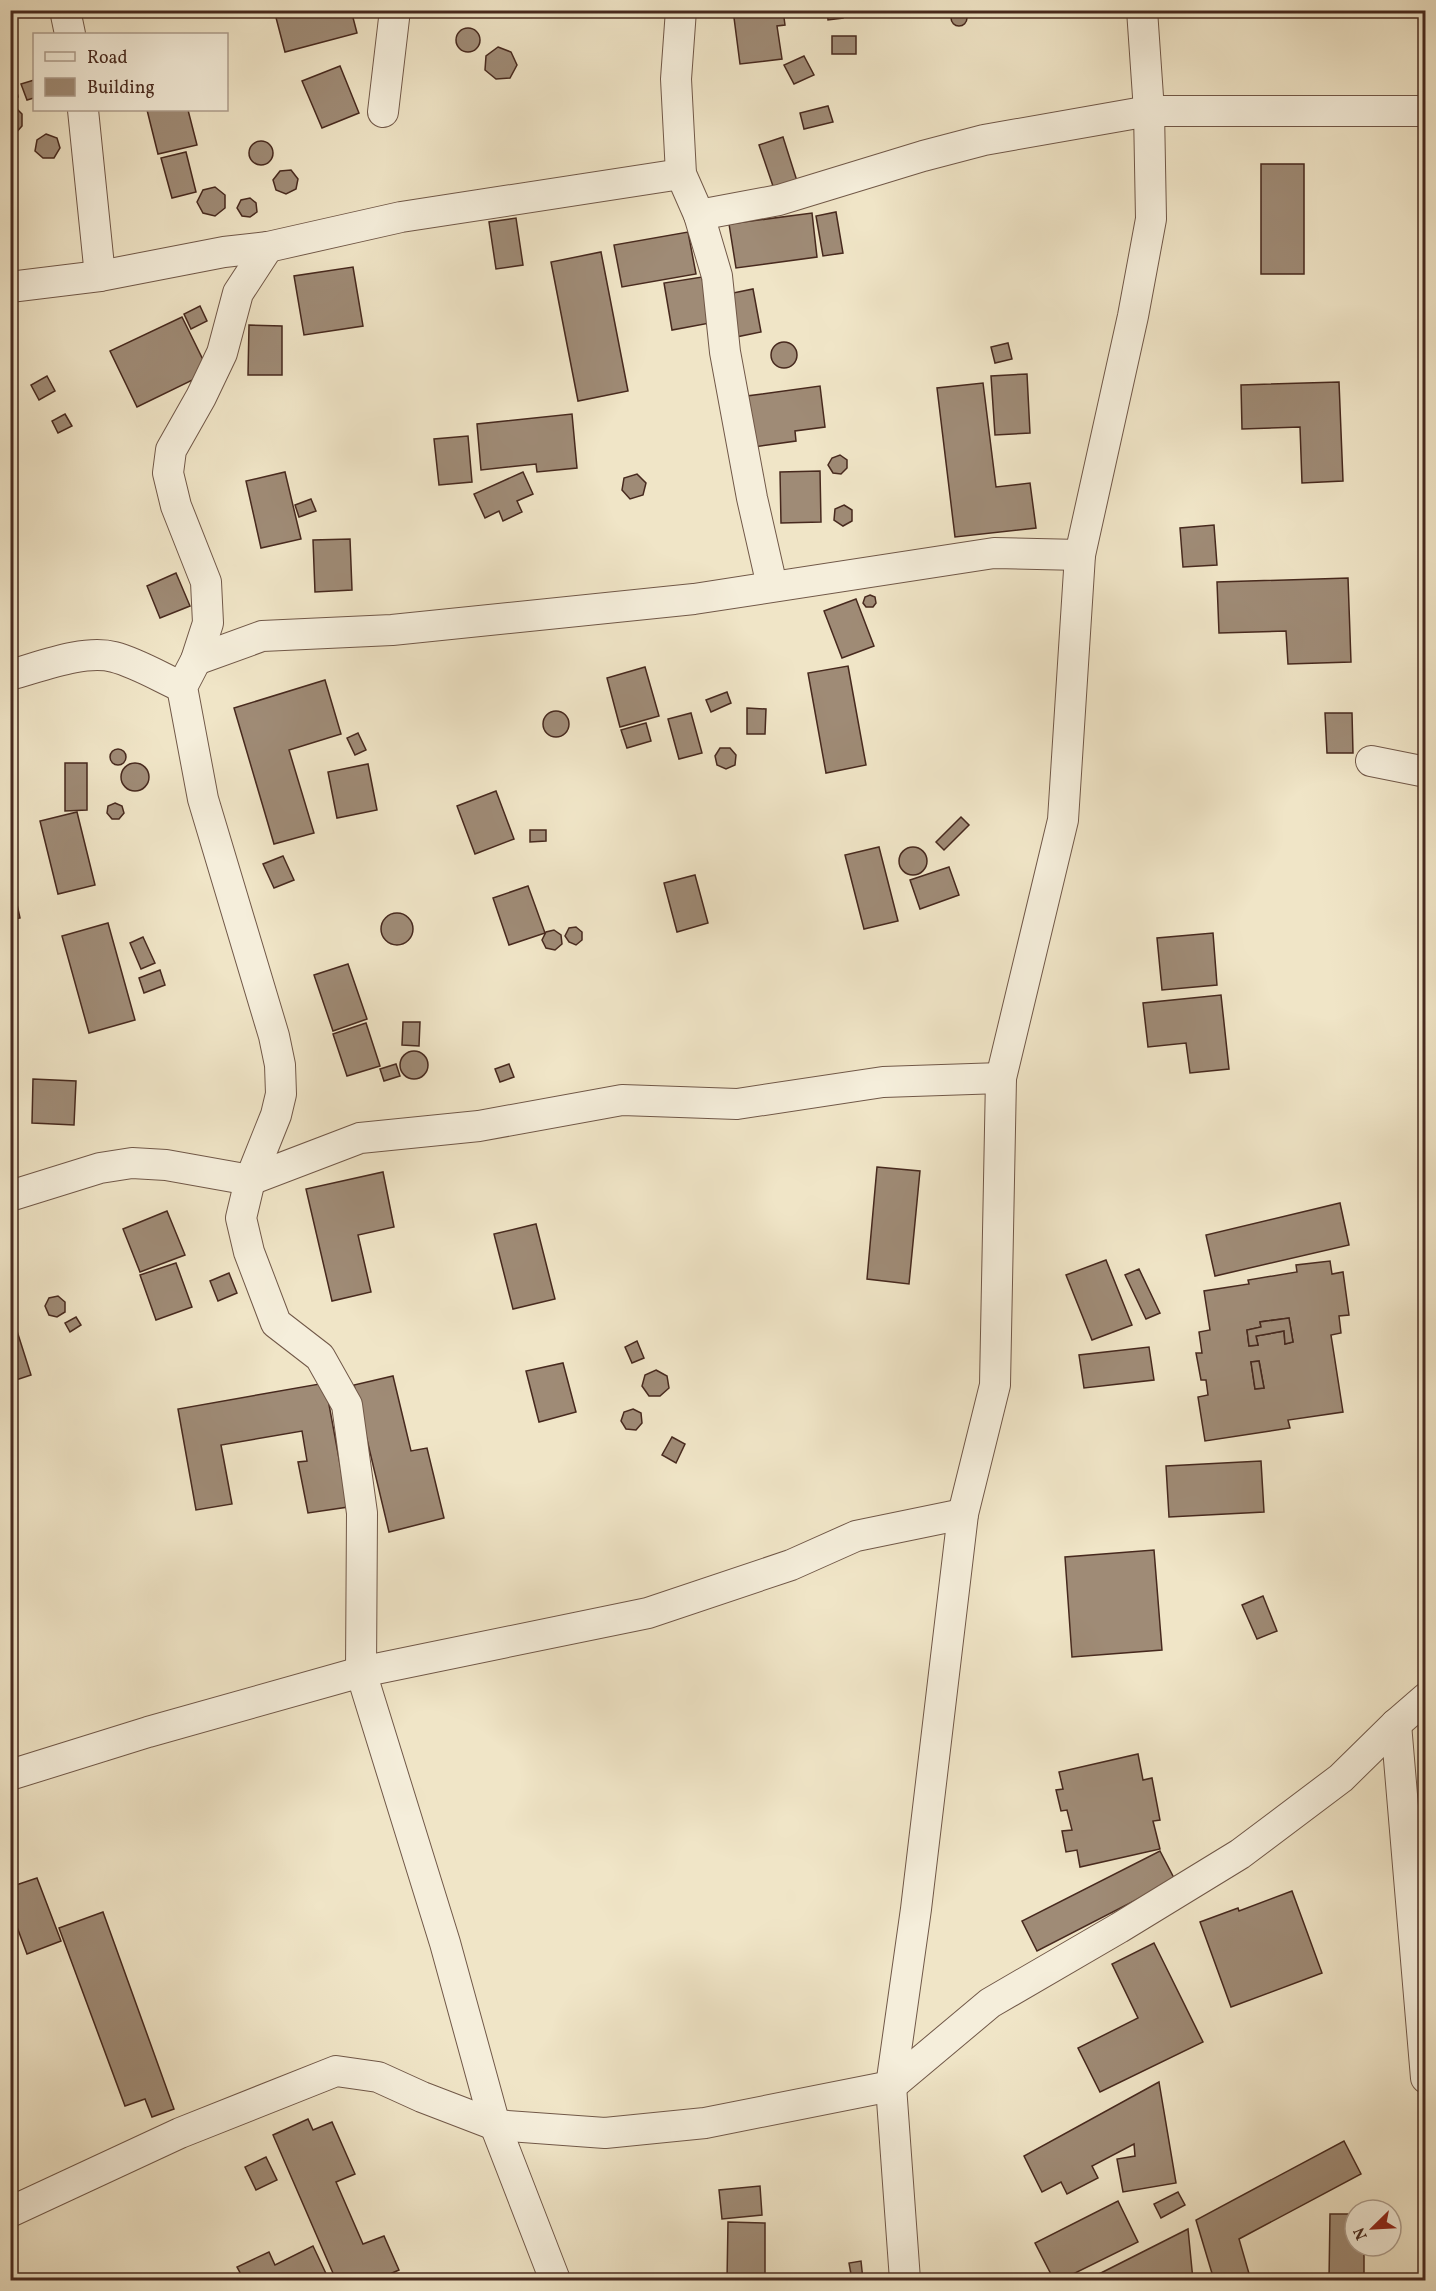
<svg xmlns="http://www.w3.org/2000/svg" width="1436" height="2291" font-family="Vollkorn,serif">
<rect width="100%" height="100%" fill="#f0e5c7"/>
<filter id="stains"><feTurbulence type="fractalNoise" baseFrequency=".00333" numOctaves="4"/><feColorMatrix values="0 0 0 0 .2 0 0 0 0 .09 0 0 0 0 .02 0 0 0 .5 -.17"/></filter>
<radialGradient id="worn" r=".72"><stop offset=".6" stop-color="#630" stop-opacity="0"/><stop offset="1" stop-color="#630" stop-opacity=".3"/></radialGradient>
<g fill="#9f8b76" stroke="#47291e" stroke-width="1.5" fill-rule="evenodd">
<circle cx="959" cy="18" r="8"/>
<polygon points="274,10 351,10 357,33 285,52"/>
<polygon points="428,10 451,10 449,14 438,16"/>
<polygon points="733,10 783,10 785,25 777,26 782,59 740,64"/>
<polygon points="827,10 842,10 843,18 828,20"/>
<circle cx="468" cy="40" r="12"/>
<rect x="832" y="36" width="24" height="18"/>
<polygon points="498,47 511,52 517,65 510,78 496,79 485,70 486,56"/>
<polygon points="804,56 814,75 794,84 784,65"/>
<polygon points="340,66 359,113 322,128 302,81"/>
<polygon points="13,73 18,97 10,99 10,74"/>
<polygon points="34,80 34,98 27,100 21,84"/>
<polygon points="10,106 14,106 22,114 22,126 14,135 10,135"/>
<polygon points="828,106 833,122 804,129 800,113"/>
<polygon points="147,110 188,110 197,145 158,154"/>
<polygon points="46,134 57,138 60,148 54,158 43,158 35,151 37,140"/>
<polygon points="783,137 797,181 774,189 759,145"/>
<circle cx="261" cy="153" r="12"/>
<polygon points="186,152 196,192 172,198 161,158"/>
<rect x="1261" y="164" width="43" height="110"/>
<polygon points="291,170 298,179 296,189 286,194 276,190 273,180 280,171"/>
<polygon points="215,187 225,195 225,208 215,216 203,213 197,202 203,190"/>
<polygon points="250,198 256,203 257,212 250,217 242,216 237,208 241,200"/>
<polygon points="836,212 843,253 823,256 816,216"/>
<polygon points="812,213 817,257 736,268 729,224"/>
<polygon points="516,218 523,265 496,269 489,222"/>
<polygon points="688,232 696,274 622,287 614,245"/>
<polygon points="601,252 628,391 578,401 551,262"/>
<polygon points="353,267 363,326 304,335 294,276"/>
<polygon points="702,277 710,323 672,330 664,283"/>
<polygon points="753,289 761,332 736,337 728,294"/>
<polygon points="200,306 207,321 191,329 184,314"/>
<polygon points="182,317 209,372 137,407 110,351"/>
<polygon points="249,325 282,326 282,375 248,375"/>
<circle cx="784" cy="355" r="13"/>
<polygon points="1008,343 1012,359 995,363 991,347"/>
<polygon points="1027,374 1030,433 995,435 991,376"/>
<polygon points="47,376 55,391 39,400 31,385"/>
<polygon points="1339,382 1343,481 1302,483 1300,427 1242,429 1241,385"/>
<polygon points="983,383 996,487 1030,483 1036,528 955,537 937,388"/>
<polygon points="820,386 825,427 795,431 796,441 754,447 747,396"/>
<polygon points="65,414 72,426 58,433 52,421"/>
<polygon points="572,414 577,468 537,472 536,464 481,470 477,424"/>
<polygon points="468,436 472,482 439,485 434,439"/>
<polygon points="840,455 847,460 847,468 841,474 833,473 828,465 832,458"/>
<polygon points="820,471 821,522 781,523 780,472"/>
<polygon points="285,472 301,539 261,548 246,481"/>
<polygon points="523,472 533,494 517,501 522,512 503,521 499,511 485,518 474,494"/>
<polygon points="637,474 646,483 643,495 630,499 622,490 624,478"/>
<polygon points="311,499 316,511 299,517 295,505"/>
<polygon points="844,505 852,510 852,521 843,526 834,520 835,509"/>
<polygon points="1214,525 1217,565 1183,567 1180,528"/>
<polygon points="350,539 352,590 315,592 313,540"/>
<polygon points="176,573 190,606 160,618 147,586"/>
<polygon points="1348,578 1351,662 1288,664 1286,631 1219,633 1217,582"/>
<polygon points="870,595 875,597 876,603 873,607 866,607 863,603 865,597"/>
<polygon points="856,599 874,646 842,658 824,611"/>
<polygon points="848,666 866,765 826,773 808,673"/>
<polygon points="645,667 659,716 620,727 607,678"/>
<polygon points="325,680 341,734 289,750 314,833 274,844 234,708"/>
<polygon points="727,692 731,703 711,712 706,700"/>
<polygon points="747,708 766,709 765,734 747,734"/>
<circle cx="556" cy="724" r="13"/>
<polygon points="691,713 702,753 679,759 668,719"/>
<polygon points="1325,713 1352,713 1353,753 1327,753"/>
<polygon points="646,723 651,741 627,748 621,730"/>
<polygon points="358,733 366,750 355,755 347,738"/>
<polygon points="720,748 730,748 736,755 735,765 726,769 717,765 715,756"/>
<circle cx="118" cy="757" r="8"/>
<circle cx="135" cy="777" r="14"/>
<polygon points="65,763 87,763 87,810 65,811"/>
<polygon points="368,764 377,810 337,818 328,772"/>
<polygon points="496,791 514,839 475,854 457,806"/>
<polygon points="115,803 122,806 124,813 119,819 112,819 107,813 108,806"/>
<polygon points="77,812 95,885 58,894 40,821"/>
<polygon points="961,817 969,825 944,850 936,842"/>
<polygon points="530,830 546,830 546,841 530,842"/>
<circle cx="913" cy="861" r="14"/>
<polygon points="879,847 898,921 864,929 845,855"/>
<polygon points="283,856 294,880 274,888 263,864"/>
<polygon points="949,867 959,895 920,909 910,880"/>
<polygon points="695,875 708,923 677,932 664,883"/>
<polygon points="12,882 20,918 10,920 10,883"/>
<polygon points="528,886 545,933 509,945 493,898"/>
<circle cx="397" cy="929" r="16"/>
<polygon points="108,923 135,1020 89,1033 62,936"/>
<polygon points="576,927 582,932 582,940 576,945 569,942 565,936 569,928"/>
<polygon points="554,930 561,935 562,944 555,950 546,948 542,940 546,932"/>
<polygon points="1213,933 1217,985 1162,990 1157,938"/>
<polygon points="143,937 155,963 141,969 130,943"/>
<polygon points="348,964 367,1019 333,1031 314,975"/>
<polygon points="160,970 165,985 144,993 139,978"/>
<polygon points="1221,995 1229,1069 1190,1073 1186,1043 1148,1047 1143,1003"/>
<polygon points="403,1022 420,1022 419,1046 402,1045"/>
<polygon points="366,1023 380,1066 347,1076 333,1034"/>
<circle cx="414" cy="1065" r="14"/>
<polygon points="396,1064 400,1076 384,1081 380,1069"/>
<polygon points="509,1064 514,1077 500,1082 495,1069"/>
<polygon points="33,1079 76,1081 74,1125 32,1123"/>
<polygon points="877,1167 920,1171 909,1284 867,1279"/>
<polygon points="383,1172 394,1227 358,1235 371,1292 332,1301 306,1189"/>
<polygon points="1340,1203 1349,1245 1215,1276 1206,1235"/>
<polygon points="167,1211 185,1255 140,1272 123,1229"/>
<polygon points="536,1224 555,1299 513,1309 494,1234"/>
<polygon points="1106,1260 1132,1325 1092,1340 1066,1275"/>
<path d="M 1330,1261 L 1332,1274 L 1343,1272 L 1349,1315 L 1339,1316 L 1341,1333 L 1331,1335 L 1343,1412 L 1288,1420 L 1290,1428 L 1205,1441 L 1198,1397 L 1208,1395 L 1206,1380 L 1201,1380 L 1196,1353 L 1202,1353 L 1199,1332 L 1210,1330 L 1204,1291 L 1249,1284 L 1248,1280 L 1297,1272 L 1296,1265 ZM 1289,1318 L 1293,1342 L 1285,1344 L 1284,1331 L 1256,1336 L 1258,1345 L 1249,1346 L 1247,1330 L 1261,1327 L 1260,1322 ZM 1259,1361 L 1264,1388 L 1255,1389 L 1251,1362 Z"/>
<polygon points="176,1263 192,1307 156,1320 140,1275"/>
<polygon points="1139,1269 1160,1313 1146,1319 1125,1275"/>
<polygon points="229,1273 237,1293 218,1301 210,1281"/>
<polygon points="58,1296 65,1302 65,1312 57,1317 49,1315 45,1306 49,1298"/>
<polygon points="10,1309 31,1375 10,1382"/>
<polygon points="76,1317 81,1325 70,1332 65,1323"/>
<polygon points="1289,1318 1293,1342 1285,1344 1284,1331 1256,1336 1258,1345 1249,1346 1247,1330 1261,1327 1260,1322"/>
<polygon points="637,1341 644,1358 632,1363 625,1347"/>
<polygon points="1149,1347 1154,1380 1084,1388 1079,1355"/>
<polygon points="1259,1361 1264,1388 1255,1389 1251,1362"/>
<polygon points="563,1363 576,1412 539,1422 526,1371"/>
<polygon points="656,1370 667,1376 669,1388 660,1396 649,1396 642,1386 645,1375"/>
<polygon points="393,1376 411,1451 427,1448 444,1518 389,1532 354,1385"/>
<polygon points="325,1383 348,1507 308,1513 298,1462 307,1461 302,1431 221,1445 232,1504 196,1510 178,1409"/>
<polygon points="633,1409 641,1413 642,1423 636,1430 626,1429 621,1421 624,1412"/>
<polygon points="672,1437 685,1444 676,1463 662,1455"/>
<polygon points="1261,1461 1264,1512 1169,1517 1166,1466"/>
<polygon points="1154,1550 1162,1650 1072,1657 1065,1557"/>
<polygon points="1263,1596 1277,1631 1257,1639 1242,1605"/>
<polygon points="1138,1754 1143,1780 1152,1778 1160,1820 1153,1821 1160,1849 1080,1867 1077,1850 1066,1852 1062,1831 1072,1830 1067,1810 1061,1811 1056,1790 1063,1789 1059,1772"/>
<polygon points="1160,1851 1175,1880 1037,1951 1022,1921"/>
<polygon points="37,1878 61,1941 27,1954 10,1908 10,1887"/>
<polygon points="1292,1891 1322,1973 1231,2007 1200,1922 1238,1908 1239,1911"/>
<polygon points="103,1912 174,2109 152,2117 145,2099 125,2106 59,1928"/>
<polygon points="1154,1943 1203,2042 1100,2092 1078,2048 1138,2018 1112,1964"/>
<polygon points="1159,2082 1176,2183 1123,2192 1117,2159 1135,2156 1134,2144 1092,2166 1098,2178 1067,2194 1061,2182 1042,2192 1024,2156"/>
<polygon points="308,2119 313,2130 332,2122 355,2174 336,2182 363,2244 384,2236 399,2270 376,2280 336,2280 273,2135"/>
<polygon points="1344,2141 1361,2174 1239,2239 1250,2277 1239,2280 1214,2280 1196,2220"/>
<polygon points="266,2157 277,2180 256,2190 245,2167"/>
<polygon points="760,2186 762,2215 722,2219 719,2190"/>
<polygon points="1178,2192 1185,2205 1161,2218 1154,2204"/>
<polygon points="1118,2201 1138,2242 1061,2280 1054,2280 1035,2243"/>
<polygon points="1330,2214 1355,2214 1355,2246 1364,2246 1364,2280 1329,2280"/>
<polygon points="728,2222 765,2223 765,2280 727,2280"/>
<polygon points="1188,2229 1193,2280 1087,2280"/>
<polygon points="313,2246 329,2280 242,2280 244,2280 237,2267 269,2252 275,2265"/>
<polygon points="861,2261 863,2280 852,2280 849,2263"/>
</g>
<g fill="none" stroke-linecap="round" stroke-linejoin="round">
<g stroke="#715848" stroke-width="32">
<g id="street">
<polyline points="65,10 70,34"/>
<polyline points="681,10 676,79 681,174 699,215 717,276 725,352 752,498 772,586"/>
<polyline points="83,110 100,276"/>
<polyline points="383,112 395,10"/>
<polyline points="699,215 779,200 923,156 984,140 1149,111 1426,111"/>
<polyline points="268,247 238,293 222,353 201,397 171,450 168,473 176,506 206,582 208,623 196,660 182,687 203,799 274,1036 280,1065 281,1094 276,1115 250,1180 241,1218 249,1252 276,1323 320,1357 347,1405 362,1513 361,1672 445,1943 495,2125 555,2280"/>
<polyline points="10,287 100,276 224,252 268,247 401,217 681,174"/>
<polyline points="196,660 262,636 392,630 694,599 994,553 1080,555"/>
<path d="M 10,675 C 40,667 84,649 114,657 C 137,663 160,677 182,687"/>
<polyline points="1371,761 1426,772"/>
<polyline points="10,1196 100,1168 132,1163 166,1165 250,1180 360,1138 479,1126 622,1100 737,1104 883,1082 1001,1078"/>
<polyline points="1396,1724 1426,2078"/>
<polyline points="10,1775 148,1732 361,1672 648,1613 791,1565 856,1536 963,1514"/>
<polyline points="10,2212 180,2133 336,2071 378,2077 422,2097 495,2125 605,2133 705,2123 891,2086 990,2003 1119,1928 1240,1854 1341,1778 1396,1724 1426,1698"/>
<polyline points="905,2280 891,2086 916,1909 963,1514 995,1385 1001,1078 1063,820 1080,555 1133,316 1151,219 1149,111 1142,10"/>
</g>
</g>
<use href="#street" stroke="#f5eedb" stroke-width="30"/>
</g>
<rect width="1436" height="2291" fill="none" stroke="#f0e5c7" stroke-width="36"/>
<rect x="12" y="12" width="1412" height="2267" fill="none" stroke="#47291e" stroke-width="3"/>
<rect x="18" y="18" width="1400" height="2255" fill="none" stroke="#47291e" stroke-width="1.5"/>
<rect x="33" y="33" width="195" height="78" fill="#f5eedb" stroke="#af9f8f" stroke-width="1.5"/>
<rect x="45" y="52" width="30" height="9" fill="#f5eedb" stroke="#af9f8f" stroke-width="1.5"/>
<text x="87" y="63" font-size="18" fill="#47291e">Road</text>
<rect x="45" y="78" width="30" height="18" fill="#9f8b76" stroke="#af9f8f" stroke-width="1.5"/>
<text x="87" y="93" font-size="18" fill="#47291e">Building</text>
<g transform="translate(1373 2228) rotate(246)"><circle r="28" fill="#f5eedb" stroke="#af9f8f" stroke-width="1.5"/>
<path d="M0-4.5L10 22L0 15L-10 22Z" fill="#8f2418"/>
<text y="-9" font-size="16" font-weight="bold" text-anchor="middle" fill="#47291e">N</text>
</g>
<rect width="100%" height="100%" filter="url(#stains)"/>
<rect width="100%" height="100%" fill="url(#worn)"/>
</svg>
